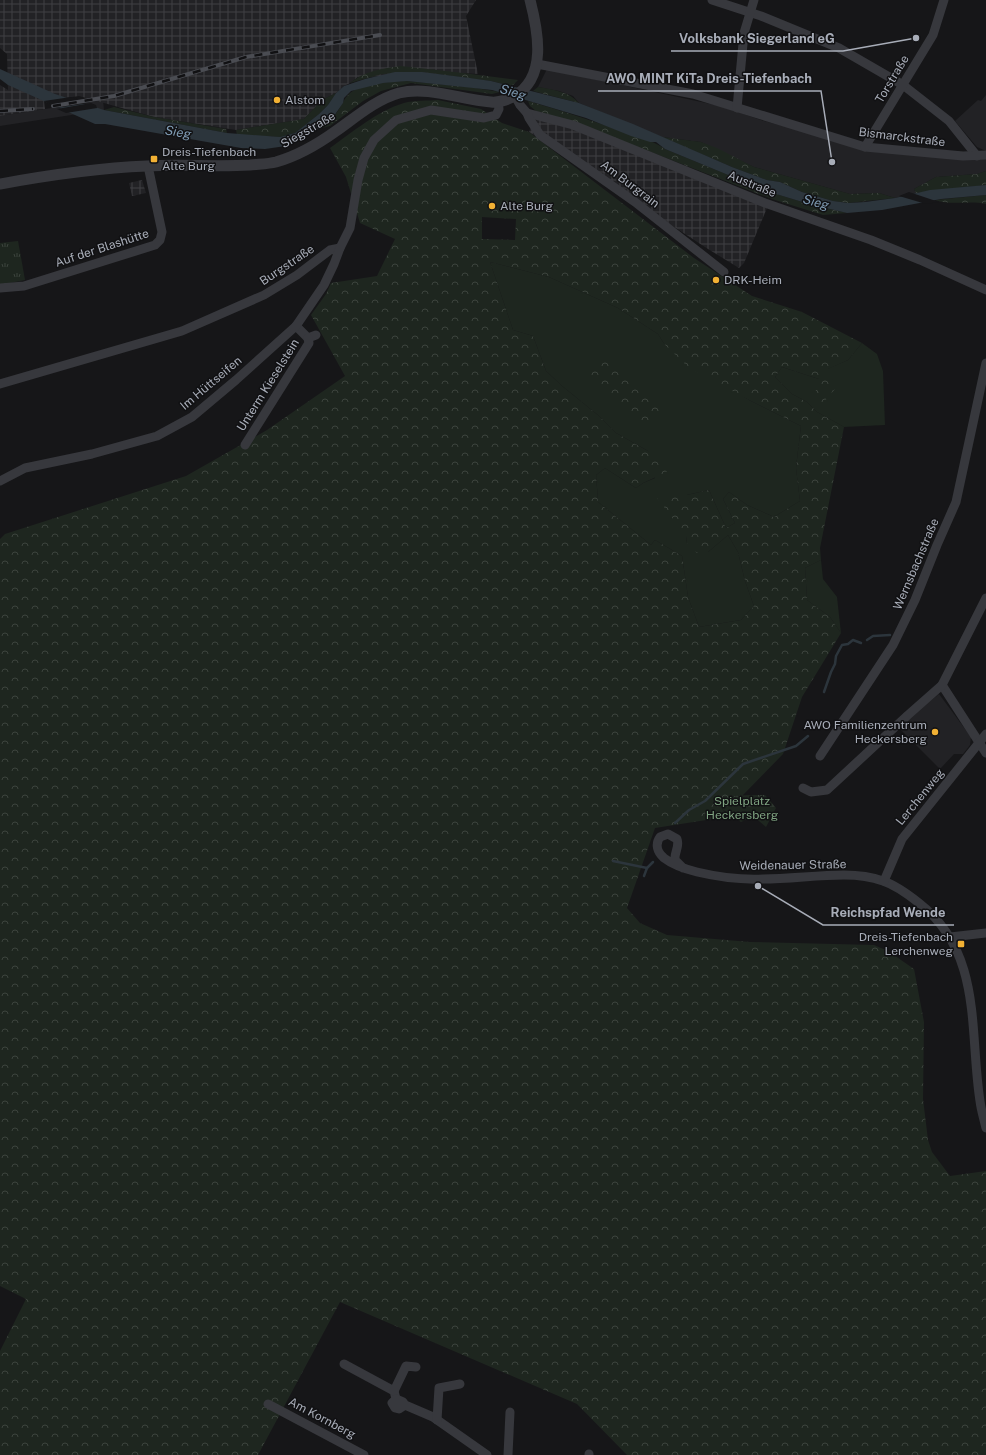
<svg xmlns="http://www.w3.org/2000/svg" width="986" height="1455" font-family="'Public Sans',sans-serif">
<defs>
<pattern id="industrial-grid" width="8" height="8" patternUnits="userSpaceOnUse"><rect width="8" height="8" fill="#222225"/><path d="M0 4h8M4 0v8" fill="none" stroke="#3f3f43"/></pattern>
<pattern id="forest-crowns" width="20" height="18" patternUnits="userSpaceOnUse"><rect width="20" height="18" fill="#1e261f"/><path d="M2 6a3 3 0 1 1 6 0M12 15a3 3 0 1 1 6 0" fill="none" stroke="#3c433d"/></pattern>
<pattern id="park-tufts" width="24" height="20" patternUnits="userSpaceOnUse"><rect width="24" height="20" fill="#1e261f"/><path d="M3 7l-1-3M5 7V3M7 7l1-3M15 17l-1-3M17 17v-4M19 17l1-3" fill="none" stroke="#3c433d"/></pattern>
</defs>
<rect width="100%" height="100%" fill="#161618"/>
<g fill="#222225">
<polygon points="547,69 720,106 764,121 886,152 986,159 986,171 977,174 936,177 914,189 916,193 895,198 879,193 850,194 754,167 701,142 662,137 579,103 573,96 559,91 538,87"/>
<polygon points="986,95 986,151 977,147 955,121 978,100 981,101"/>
<polygon points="103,100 104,110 0,126 0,116"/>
<polygon points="939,694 971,737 970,745 963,754 954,754 940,769 898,727"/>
</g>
<g fill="url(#industrial-grid)">
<polygon points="0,0 476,0 466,16 478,74 463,73 358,77 350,83 344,86 336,93 322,100 304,119 236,130 154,117 79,96 44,101 45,109 0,116 0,85 8,90 7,54 0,48"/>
<polygon points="536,111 767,208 744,263 739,268 708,249 529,132"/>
<polygon points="142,180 146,193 132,196 129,183"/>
</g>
<g fill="#1e261f">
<polygon points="490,262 549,277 618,308 658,334 665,345 747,399 801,426 796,468 800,501 774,517 747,505 729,492 723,499 735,523 726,528 709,490 687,495 686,536 687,543 708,552 728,535 738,552 745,581 754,606 741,620 699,627 688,597 682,556 655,540 651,545 598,502 596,475 605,468 636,488 643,483 655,478 648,451 616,433 599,416 562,386 546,371 533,336 513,330"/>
<polygon points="862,343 877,354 883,371 885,425 844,427 817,412 807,402 792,394 775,377 782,367 819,379 833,381 827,369 848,360"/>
<polygon points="821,560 823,579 837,597 841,633 830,617 807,600 805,568"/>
</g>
<g fill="url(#forest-crowns)" fill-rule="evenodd">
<path d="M 401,66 L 463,73 L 518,80 L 512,86 L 491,81 L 422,72 L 382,74 L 350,83 C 367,70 381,69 401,66 Z"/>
<path d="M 407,81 L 469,87 L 500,92 L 492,94 L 411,83 L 381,91 L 363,101 L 330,126 L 318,129 C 324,125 330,120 335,115 C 341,108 343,99 350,93 C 360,84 394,81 407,81 Z"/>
<path d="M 538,87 C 554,90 568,91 579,103 L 533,91 Z"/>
<polygon points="336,93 328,105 319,114 295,133 280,137 237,135 236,130 304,119 322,100"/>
<path d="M 438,100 L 481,109 L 502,123 L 529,132 L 694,258 L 752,296 L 802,312 L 862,343 L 848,360 L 828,369 L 834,382 L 835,389 L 823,403 L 814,397 L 819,379 L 782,367 L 775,377 L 792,394 L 807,402 L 817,412 L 844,427 L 820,548 L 821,560 L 805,568 L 807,600 L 830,617 L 841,633 L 802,697 L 783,754 L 742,796 L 734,796 L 722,809 L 725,812 L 719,818 L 655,828 L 627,908 L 640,923 L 667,935 L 750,942 L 874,945 L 888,951 L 914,969 L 924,1022 L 923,1099 L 928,1140 L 932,1152 L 950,1176 L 986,1171 L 986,1455 L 627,1455 L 577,1404 L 340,1302 L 258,1455 L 0,1455 L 0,1351 L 26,1299 L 0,1286 L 0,539 L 5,534 L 186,476 L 267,430 L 345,376 L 311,315 L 326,294 L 331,283 L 377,276 L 395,239 L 360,223 L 346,177 L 330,148 C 353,132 377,111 404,103 C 414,100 428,101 438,100 ZM 482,217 L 516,219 L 515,240 L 482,239 ZM 490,262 L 549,277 L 618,308 L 658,334 L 665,345 L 688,367 L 747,399 L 801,426 L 796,468 L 800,501 L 774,517 L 747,505 L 729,492 L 723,499 L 735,523 L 726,528 L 709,490 L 687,495 L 657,498 L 686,536 L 687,543 L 697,553 L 708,552 L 728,535 L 738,552 L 745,581 L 754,606 L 741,620 L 699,627 L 688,597 L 682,556 L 655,540 L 651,545 L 598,502 L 596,475 L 605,468 L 636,488 L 643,483 L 667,472 L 648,451 L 616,433 L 599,416 L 562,386 L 546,371 L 533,336 L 513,330 Z"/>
<path d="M 528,101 C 563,111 597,122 631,135 C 644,140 654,141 665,149 L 733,177 L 756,188 L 809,204 L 847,213 L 823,215 L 772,199 L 651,152 L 536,111 L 530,106 Z"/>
<polygon points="114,107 154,117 226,129 227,133 104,110"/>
<polygon points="662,137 701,142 717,148 754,167 850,194 879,193 895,198 848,203 833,201 802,192 780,182 767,180 732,167"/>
<polygon points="986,171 986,185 916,193 914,189 936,177 977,174"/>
<path d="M 986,195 L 986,204 C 969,200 952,206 935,200 Z"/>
<polygon points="604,353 665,407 657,418 647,429 587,379 594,363"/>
</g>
<g fill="url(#park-tufts)">
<polygon points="18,241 25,280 0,285 0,243"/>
<polygon points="749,795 765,795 776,808 766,827 753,816 741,822 722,809 721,800 734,796"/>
</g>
<polygon fill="#2c353c" points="0,69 55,94 104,110 227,133 280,137 295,133 319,114 328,105 336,93 344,86 365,79 395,72 422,72 470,78 491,81 579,103 633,124 732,167 767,180 780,182 802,192 833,201 848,203 865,202 895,198 930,190 986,185 986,195 941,199 882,210 847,213 809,204 756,188 733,177 665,149 656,142 650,142 631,136 586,118 492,90 407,81 383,83 351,91 344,98 343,103 334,116 318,129 298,141 286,146 265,149 241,148 105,124 95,124 8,85 0,79"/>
<g fill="#161618">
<polygon points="71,97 89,103 56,108 44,101"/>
<polygon points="91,103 96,105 97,108 66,113 57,109"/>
<polygon points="909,192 939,202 926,204 899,196"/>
</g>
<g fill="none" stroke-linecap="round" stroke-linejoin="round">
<g stroke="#2c353c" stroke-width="2.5">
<polyline points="867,640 873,636 890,635"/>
<polyline points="824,692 831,672 835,664 836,656 842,645 848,644 853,640 861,643"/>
<polyline points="675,823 689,810 705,801 743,764 796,746 808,736"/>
<polyline points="613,861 647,868"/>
<polyline points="644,876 647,868 653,862"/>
</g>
<g stroke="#37383d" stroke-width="9">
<polyline points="712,0 761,16 839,48 903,85 949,121 977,156"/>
<polyline points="537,64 693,94 865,147 963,156 986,155"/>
<polyline points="515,96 520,105 527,113 573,125 765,203 871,240 920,260 986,290"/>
<polyline points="737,108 744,33 754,0"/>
<polyline points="527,113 529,118 540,135 635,202 724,272"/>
<polyline points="865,147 933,35 944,0"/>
<polyline points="0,288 24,286 155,245 160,240 162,232 148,166"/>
<polyline points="296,326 308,338 316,335"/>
<polyline points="0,384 182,331 264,295 297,275 330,250 340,248"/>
<polyline points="245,445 309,343 308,338"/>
<polyline points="0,481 25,468 92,454 157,436 192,417 236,380 296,326 324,285 334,264 340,248 350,228 358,180 364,158 374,140 396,120 431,110 484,118 496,115 499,109 498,102"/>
<polyline points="942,685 986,753"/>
<polyline points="820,756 893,645 915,600 937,545 956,502 986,363"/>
<polyline points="803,788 811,792 827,790 908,715 942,685 986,598"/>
<path d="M 683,868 L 675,860 C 674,852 680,847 677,839 L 668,834 L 660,837 C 655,844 657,852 664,858 C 673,865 685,869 697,872 C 718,877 740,880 763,879 C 790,879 817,875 844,875 C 856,875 872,877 883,881 C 895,885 909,895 919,903 C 983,953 969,1030 980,1101 C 981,1110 984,1119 986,1128"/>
<polyline points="884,881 902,839 986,734"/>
<polyline points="950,937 986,933"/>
<polyline points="344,1364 394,1391 396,1399"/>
<polyline points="394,1391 406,1366 416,1367"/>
<polyline points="268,1404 364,1455"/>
<polyline points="405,1405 399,1409 395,1408 392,1403 396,1399 403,1402 405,1405 433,1417 487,1455"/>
<polyline points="437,1420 439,1388 460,1384"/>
<polyline points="508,1455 510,1412"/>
<polyline points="589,1455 589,1454"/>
</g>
<path stroke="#37383d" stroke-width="11" d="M 0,184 C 49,175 98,168 147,166 C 181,164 216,167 250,165 C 259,164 268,164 276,162 C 297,156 318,144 336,131 C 356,117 375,100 399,93 C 429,86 461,100 491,102 C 499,103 506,100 513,97 C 548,78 538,31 530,0"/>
<g stroke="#4a4c52" stroke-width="4">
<g id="rail">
<polyline points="53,106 114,96 246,57 380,35"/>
<polyline points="0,111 33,109"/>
</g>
</g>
<use href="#rail" stroke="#111113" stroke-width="2.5" stroke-dasharray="8" stroke-linecap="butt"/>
</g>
<g fill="#f2b134" stroke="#111113" stroke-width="1.5">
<circle cx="277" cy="100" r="4"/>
<rect x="150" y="155" width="8" height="8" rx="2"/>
<circle cx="492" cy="206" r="4"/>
<circle cx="716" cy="280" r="4"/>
<circle cx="935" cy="732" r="4"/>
<rect x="957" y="940" width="8" height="8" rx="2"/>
</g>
<g text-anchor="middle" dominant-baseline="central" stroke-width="3" stroke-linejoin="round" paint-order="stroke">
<g font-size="12" fill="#a8adb8" stroke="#111113">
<text transform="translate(892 79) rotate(-59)">Torstraße</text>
<text transform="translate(308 130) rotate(-30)">Siegstraße</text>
<text transform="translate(902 137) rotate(7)">Bismarckstraße</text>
<text transform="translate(630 184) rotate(37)">Am Burgrain</text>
<text transform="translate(752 184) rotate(22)">Austraße</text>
<text transform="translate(102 248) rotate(-18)">Auf der Blashütte</text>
<text transform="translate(287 265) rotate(-34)">Burgstraße</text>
<text transform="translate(211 383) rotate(-40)">Im Hüttseifen</text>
<text transform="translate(268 385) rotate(-58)">Unterm Kieselstein</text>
<text transform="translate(916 564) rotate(-67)">Wernsbachstraße</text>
<text transform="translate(920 797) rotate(-51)">Lerchenweg</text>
<text transform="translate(793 865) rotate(-1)">Weidenauer Straße</text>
<text transform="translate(322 1418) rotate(28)">Am Kornberg</text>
</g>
<g font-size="12" fill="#a8adb8" stroke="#111113" text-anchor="start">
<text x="285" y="100">Alstom</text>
<text x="162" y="152">Dreis-Tiefenbach<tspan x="162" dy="14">Alte Burg</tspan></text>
<text x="500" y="206">Alte Burg</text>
<text x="724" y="280">DRK-Heim</text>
<text x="927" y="725" text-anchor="end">AWO Familienzentrum<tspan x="927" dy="14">Heckersberg</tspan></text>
<text x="953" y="937" text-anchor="end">Dreis-Tiefenbach<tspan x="953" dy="14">Lerchenweg</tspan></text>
</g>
<g font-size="12" fill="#7fa381" stroke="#111113">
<text x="742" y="801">Spielplatz<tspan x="742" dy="14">Heckersberg</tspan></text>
</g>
<g font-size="13" font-style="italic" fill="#7f9bb3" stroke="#111113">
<text transform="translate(513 92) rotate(17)">Sieg</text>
<text transform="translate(178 132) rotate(10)">Sieg</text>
<text transform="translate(816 202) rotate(16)">Sieg</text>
</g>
</g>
<path fill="none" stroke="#a8adb8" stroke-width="1.5" d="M916 38L843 51H671M832 162L821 91H598M758 886L823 925H954"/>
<g fill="#a8adb8" stroke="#111113" stroke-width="1.5">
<circle cx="916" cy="38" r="4"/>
<circle cx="832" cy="162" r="4"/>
<circle cx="758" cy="886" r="4"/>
</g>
<g font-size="13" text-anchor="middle" font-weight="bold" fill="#a8adb8" stroke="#111113" stroke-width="3" stroke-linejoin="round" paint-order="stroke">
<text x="757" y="43">Volksbank Siegerland eG</text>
<text x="709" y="83">AWO MINT KiTa Dreis-Tiefenbach</text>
<text x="888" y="917">Reichspfad Wende</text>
</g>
</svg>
